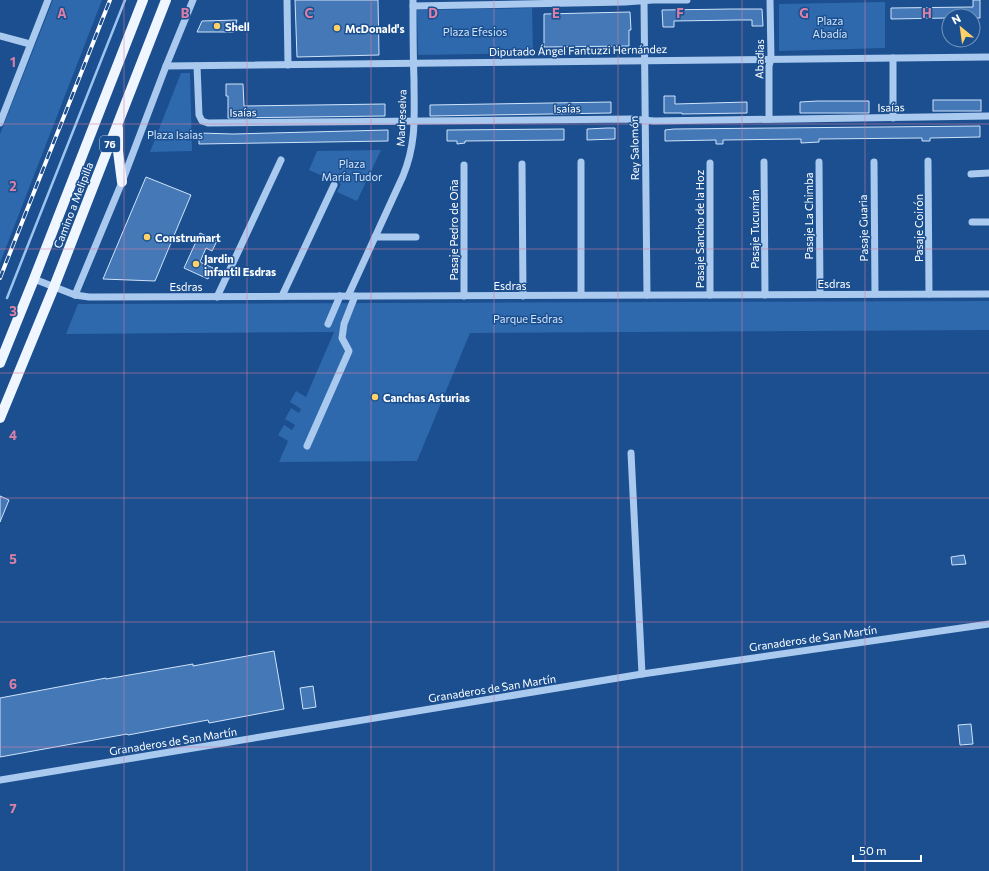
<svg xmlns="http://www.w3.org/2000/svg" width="989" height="871" font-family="Commissioner,sans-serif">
<rect width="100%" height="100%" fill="#1b4f8f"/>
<g fill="#2e69ad">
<polygon points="53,0 102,0 0,263 0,134"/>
<polygon points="885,2 885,48 779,51 779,4"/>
<polygon points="532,8 533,53 418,55 417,10"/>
<polygon points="181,73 190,73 192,151 150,152"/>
<polygon points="381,150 357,201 337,192 341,184 309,170 317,151"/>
<polygon points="989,301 989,330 470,333 417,461 279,462 288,441 278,435 284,425 292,430 295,425 285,419 291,408 299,413 301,409 290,402 296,391 306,397 334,332 66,334 78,304"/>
</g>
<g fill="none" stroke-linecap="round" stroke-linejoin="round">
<polyline stroke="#9cc4f0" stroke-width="2.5" points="7,298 125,0"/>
</g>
<g fill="#4478b7" stroke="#cfe3fa">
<polygon points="295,0 378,0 379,55 297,57"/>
<polygon points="973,0 980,0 980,18 973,18 973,16 949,16 949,18 891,19 891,8 973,7"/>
<polygon points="732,9 762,9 763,26 752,26 752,20 739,20 674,21 674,27 663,27 662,10"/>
<polygon points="630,12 631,30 629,30 629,46 544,47 544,14"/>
<polygon points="237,20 234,32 197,32 202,21"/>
<polygon points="226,84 243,84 244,106 385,104 385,116 228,118 228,96 226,96"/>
<polygon points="664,96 675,96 675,104 747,102 747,113 682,114 682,113 664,113"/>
<rect x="933" y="100" width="48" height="11"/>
<polygon points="818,101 869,101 869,113 800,113 800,102"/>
<polygon points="611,102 611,113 430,116 430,105"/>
<polygon points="980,126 980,137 930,138 930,141 922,141 922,138 819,139 819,142 801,143 801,139 723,140 723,144 716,144 716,140 665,141 665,130 674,129"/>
<polygon points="607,128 615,128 615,139 587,140 587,129"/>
<polygon points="564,129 564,140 465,141 465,143 457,144 457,141 447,141 447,130"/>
<polygon points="388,130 388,141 199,144 199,133 233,134"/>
<polygon points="146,177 191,195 155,281 103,279"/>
<polygon points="200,233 217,241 212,251 206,248 200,262 213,268 208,279 184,268"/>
<polygon points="0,496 9,500 0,522"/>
<polygon points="964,555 966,564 952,565 951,557"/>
<polygon points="274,651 284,709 209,723 208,720 128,735 127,734 0,757 0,698 106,678 106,679 193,664 193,666"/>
<polygon points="313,686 316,707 303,709 300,688"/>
<polygon points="971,724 973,744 960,745 958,725"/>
</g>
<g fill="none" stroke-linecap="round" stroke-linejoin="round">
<g stroke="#a9c9ee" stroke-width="7">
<polyline points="287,0 288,65"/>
<polyline points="644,0 647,295"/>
<polyline points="413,6 625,2 653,0 687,0"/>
<polyline points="0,36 30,44"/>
<polyline points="893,58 893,118"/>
<polyline points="166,66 989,57"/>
<polyline points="197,66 199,115 202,121 208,123 633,119 654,121 989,116"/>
<polyline points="769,119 769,66 771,59 770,0"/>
<polyline points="0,123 48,0"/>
<polyline points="928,161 929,294"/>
<polyline points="581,162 581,295"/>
<polyline points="764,162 765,295"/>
<polyline points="819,162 820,294"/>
<polyline points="874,162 875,294"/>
<polyline points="710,163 710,295"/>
<polyline points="522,164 523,296"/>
<polyline points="464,165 464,296"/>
<polyline points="971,174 989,173"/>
<polyline points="972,222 989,222"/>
<polyline points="375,237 416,237"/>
<polyline points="34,279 75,295 89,297 989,294"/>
<polyline points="75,295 122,182 166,66 193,0"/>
<polyline points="282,296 334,185"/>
<path d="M 348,296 L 403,176 C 417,142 414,115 414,80 C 413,53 413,27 413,0"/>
<polyline points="217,297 281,160"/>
<polyline points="328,324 340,296"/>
<polyline points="307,446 349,351 342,338 344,324 355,296"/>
<polyline points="631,453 642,674"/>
<polyline points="0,780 642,674 989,624"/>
</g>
<g stroke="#f0f6ff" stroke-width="10">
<polyline points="118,128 118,151 122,182"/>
<polyline points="0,363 34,279 143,0"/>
<polyline points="0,418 54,287 166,0"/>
</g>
<g stroke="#fff" stroke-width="4">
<polyline id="rail" points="0,278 110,0"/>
</g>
<use href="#rail" stroke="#1b4f8f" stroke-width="2.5" stroke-dasharray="8" stroke-linecap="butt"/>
</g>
<path fill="none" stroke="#dd80a5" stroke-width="1" stroke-opacity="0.55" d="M 124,0 L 124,871M 247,0 L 247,871M 371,0 L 371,871M 494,0 L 494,871M 618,0 L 618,871M 742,0 L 742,871M 865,0 L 865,871M 0,124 L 989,124M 0,249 L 989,249M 0,373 L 989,373M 0,498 L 989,498M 0,622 L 989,622M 0,747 L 989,747"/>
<g fill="#ffd166" stroke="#1b4f8f" stroke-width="1.5">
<circle cx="217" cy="26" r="4"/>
<circle cx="337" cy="28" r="4"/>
<circle cx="147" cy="237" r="4"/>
<circle cx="196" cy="264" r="4"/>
<circle cx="375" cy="397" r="4"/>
</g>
<g text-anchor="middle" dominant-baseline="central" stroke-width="3" stroke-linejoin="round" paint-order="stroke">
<rect fill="#1b4f8f" stroke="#bbcadd" stroke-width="1" x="100" y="136" width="20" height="16" rx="3"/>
<g font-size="10" font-weight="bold" fill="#fff">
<text x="110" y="144">76</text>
</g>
<g font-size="11" fill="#cfe3fa" stroke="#1b4f8f">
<text x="830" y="20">Plaza<tspan x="830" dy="13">Abadía</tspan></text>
<text x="475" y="31">Plaza Efesios</text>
<text x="175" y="134">Plaza Isaias</text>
<text x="352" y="163">Plaza<tspan x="352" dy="13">María Tudor</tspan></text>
<text x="528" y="318">Parque Esdras</text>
</g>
<g font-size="11" font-weight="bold" fill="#fff" stroke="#1b4f8f" text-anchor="start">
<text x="225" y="26">Shell</text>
<text x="345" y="28">McDonald's</text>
<text x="155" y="237">Construmart</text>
<text x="204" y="258">Jardin<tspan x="204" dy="13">infantil Esdras</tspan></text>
<text x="383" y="397">Canchas Asturias</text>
</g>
<g font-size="11" fill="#fff" stroke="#1b4f8f">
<text transform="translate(578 50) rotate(-1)">Diputado Ángel Fantuzzi Hernández</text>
<text transform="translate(759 59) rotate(-89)">Abadias</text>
<text transform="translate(891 107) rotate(-1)">Isaías</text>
<text transform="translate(567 108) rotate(-1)">Isaías</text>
<text transform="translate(243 112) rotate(-1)">Isaías</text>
<text transform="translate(401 118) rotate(-88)">Madreselva</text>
<text transform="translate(634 148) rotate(-91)">Rey Salomón</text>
<text transform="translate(73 205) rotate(-69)">Camino a Melipilla</text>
<text transform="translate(808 216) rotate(-90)">Pasaje La Chimba</text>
<text transform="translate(863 228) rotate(-91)">Pasaje Guaria</text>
<text transform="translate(918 228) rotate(-90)">Pasaje Coirón</text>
<text transform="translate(699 229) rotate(-90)">Pasaje Sancho de la Hoz</text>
<text transform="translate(754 229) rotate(-90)">Pasaje Tucumán</text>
<text transform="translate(453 230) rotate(-90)">Pasaje Pedro de Oña</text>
<text x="834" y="283">Esdras</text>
<text x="510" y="285">Esdras</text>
<text x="186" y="286">Esdras</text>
<text transform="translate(813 638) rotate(-8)">Granaderos de San Martín</text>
<text transform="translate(492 688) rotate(-9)">Granaderos de San Martín</text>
<text transform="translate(173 741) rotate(-9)">Granaderos de San Martín</text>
</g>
</g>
<g font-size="13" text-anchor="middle" font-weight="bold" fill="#dd80a5" stroke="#1b4f8f" stroke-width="3" stroke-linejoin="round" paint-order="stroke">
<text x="62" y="18">A</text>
<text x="185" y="18">B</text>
<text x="309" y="18">C</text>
<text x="433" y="18">D</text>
<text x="556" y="18">E</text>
<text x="680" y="18">F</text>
<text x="804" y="18">G</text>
<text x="927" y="18">H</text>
<text x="13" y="67">1</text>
<text x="13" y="191">2</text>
<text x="13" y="316">3</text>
<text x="13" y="440">4</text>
<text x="13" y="564">5</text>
<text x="13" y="689">6</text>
<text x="13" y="813">7</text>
</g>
<g transform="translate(961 28) rotate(331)"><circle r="19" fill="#1b4f8f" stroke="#7695bc"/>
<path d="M0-3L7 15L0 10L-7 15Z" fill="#ffd166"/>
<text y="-6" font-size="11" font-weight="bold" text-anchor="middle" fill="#ffffff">N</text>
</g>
<path d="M853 855v6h68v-6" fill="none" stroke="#ffffff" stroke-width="2"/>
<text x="859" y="855" font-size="12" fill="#ffffff" stroke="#1b4f8f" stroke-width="3" paint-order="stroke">50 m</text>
</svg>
